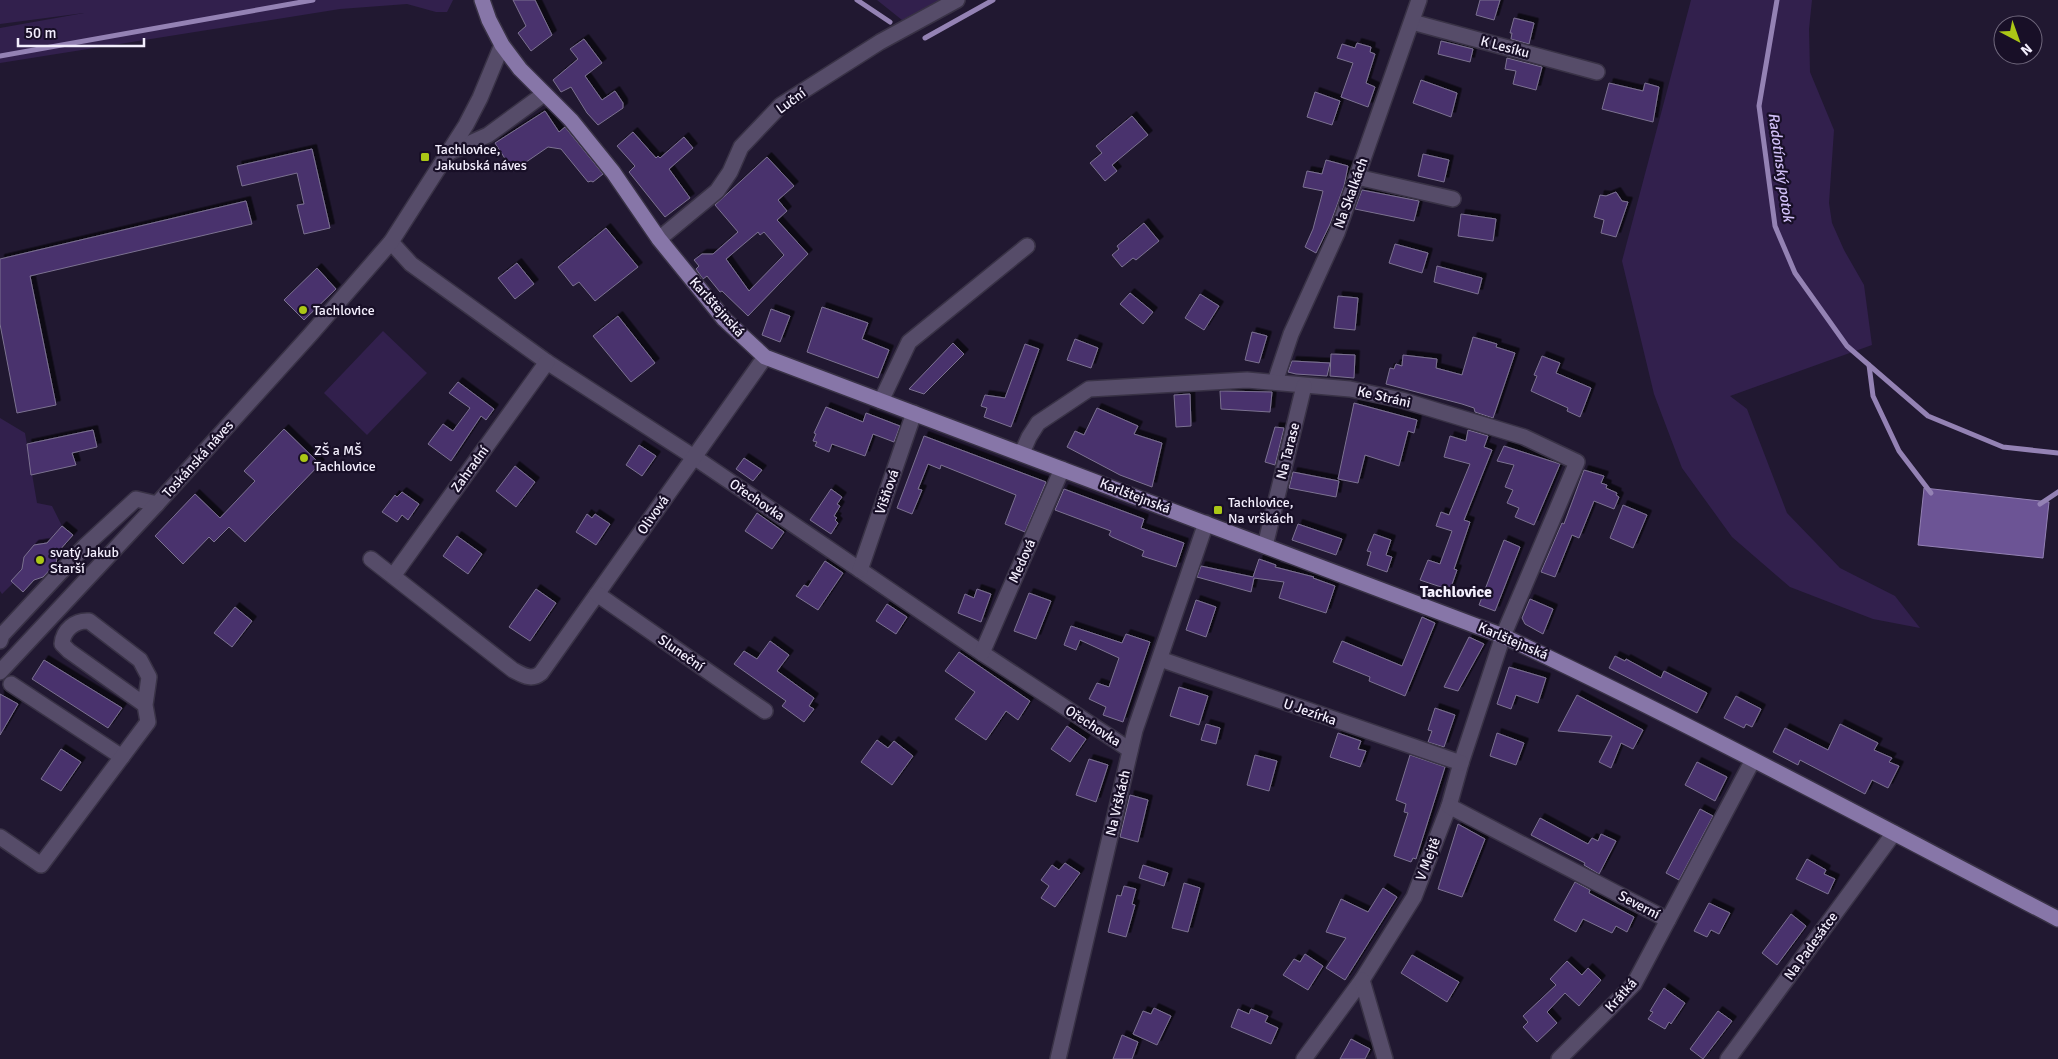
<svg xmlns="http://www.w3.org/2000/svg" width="2058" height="1059" font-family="Signika,sans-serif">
<defs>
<filter id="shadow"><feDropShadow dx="4.5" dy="-4.5" stdDeviation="0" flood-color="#0009"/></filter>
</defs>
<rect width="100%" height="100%" fill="#211831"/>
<g fill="#32204d">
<polygon points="0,0 453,0 447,12 436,12 407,4 340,9 0,63 0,28 84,13 0,24"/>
<polygon points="877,0 942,0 902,20"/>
<polygon points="1691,0 1812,0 1809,29 1810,72 1834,130 1829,203 1832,223 1844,250 1864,285 1872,345 1730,396 1747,409 1787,513 1840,568 1895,596 1920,628 1873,619 1790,587 1732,537 1682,468 1654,394 1622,261"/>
<polygon points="383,331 427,373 367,435 324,393"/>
<polygon points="0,418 25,433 37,503 52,506 62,526 47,543 34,545 24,557 22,569 13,583 2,594 0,591"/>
</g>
<polygon fill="#6c5495" stroke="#9482b4" points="1924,488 2049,502 2043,558 1918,545"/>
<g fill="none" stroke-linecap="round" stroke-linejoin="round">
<g stroke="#9482b4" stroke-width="5">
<polyline points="857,0 890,22"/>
<polyline points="1777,0 1759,106 1775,226 1795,273 1847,346 1928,416 2003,447 2058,453"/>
<polyline points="925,38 993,0"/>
<polyline points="0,56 313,0"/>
<polyline points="1869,365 1873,396 1899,451 1931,493"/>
<polyline points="2040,504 2058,492"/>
</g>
</g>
<g fill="#48306d" stroke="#7c7291" fill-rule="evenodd" filter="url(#shadow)">
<polygon points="513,0 535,0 552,35 531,51 518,33 526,26"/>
<polygon points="1480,0 1500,0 1494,20 1476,15"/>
<polygon points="1514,18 1534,23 1529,44 1511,39 1512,33 1510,33"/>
<polygon points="584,39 602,63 585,76 602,100 615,91 623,103 623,108 598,125 587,113 571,87 561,92 553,80 578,59 570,49"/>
<polygon points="1441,41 1473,49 1470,62 1438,54"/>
<polygon points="1357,43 1371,47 1370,52 1375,54 1366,83 1375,87 1368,107 1341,97 1353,63 1337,58 1342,44 1355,48"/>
<polygon points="1507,58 1542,67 1536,90 1513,84 1516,71 1505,69"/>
<polygon points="1421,80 1457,93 1451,117 1413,103"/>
<polygon points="1609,83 1643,91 1645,83 1659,87 1653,122 1602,109"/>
<polygon points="1315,92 1340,101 1332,125 1307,117"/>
<polygon points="545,111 559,132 565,127 603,174 593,182 591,181 588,182 561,149 548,147 513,171 495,143"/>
<polygon points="1132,116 1148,135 1112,165 1117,171 1105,181 1090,163 1102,153 1096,146"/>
<polygon points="633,132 656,158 658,156 660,158 684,137 693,148 669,169 690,198 665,217 629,172 635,166 617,146"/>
<polygon points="312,149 330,228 304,234 297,205 304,204 297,173 242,186 237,166"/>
<polygon points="1423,154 1449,160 1444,182 1418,176"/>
<path d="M 767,157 L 794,186 L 778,200 L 787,211 L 777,220 L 808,254 L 748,316 L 722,291 L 720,292 L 707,276 L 703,279 L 696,269 L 699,266 L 694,260 L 702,254 L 713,254 L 738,232 L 715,205 ZM 758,232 L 760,235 L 764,232 L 784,255 L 749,291 L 726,259 Z"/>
<polygon points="1326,160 1348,166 1344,186 1330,224 1316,253 1305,247 1313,229 1323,191 1303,187 1307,171 1322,174"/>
<polygon points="1362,190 1419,201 1414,221 1355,209"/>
<polygon points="1616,192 1622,201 1628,202 1616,237 1601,233 1604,220 1594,217 1600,195 1606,196"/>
<polygon points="246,201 252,224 30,276 56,405 17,413 0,324 0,259"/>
<polygon points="1461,214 1496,219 1493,241 1458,236"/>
<polygon points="1144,223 1159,241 1136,260 1133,258 1122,267 1112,255 1119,249 1117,246"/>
<polygon points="606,228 638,267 595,301 579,282 573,286 558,267"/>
<polygon points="1395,244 1428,253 1422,273 1389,263"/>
<polygon points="517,263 534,284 515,299 498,278"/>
<polygon points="1437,266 1482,278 1478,294 1434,282"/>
<polygon points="317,268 336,289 304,320 284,300"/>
<polygon points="1130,293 1153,312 1143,324 1120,304"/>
<polygon points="1200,294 1219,306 1204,330 1185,318"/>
<polygon points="1338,296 1358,298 1355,330 1334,328"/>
<polygon points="822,307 868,323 862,339 889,350 878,378 807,352"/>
<polygon points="771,309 790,316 780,342 762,335"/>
<polygon points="618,316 655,363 631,382 593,336"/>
<polygon points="1252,332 1267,336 1259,363 1245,360"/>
<polygon points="1473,337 1497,344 1496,347 1515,353 1493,418 1475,412 1474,408 1462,404 1386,384 1390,368 1394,369 1396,364 1402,366 1403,355 1437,359 1436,368 1462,375"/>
<polygon points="1075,339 1098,348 1091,368 1067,360"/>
<polygon points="953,343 964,354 924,394 909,389"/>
<polygon points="1025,344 1039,349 1011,427 984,417 987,408 981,406 985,395 1005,398"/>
<polygon points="1331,354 1355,355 1354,378 1330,376"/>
<polygon points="1542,356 1560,363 1556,373 1591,388 1580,417 1567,411 1568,408 1531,391 1537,376 1534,375"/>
<polygon points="1292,361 1330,363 1327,376 1296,374 1288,372"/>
<polygon points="458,382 494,409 486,420 481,416 451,461 428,444 443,424 453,431 470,408 449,393"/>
<polygon points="1220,391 1272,392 1270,412 1221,409"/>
<polygon points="1190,394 1191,426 1176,427 1174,395"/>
<polygon points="1354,403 1417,420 1414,433 1408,431 1399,466 1365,455 1358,483 1338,479"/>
<polygon points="826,407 863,422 866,413 900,426 894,442 873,434 865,456 832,444 829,452 815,446 817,442 813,441 816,434 814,433"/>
<polygon points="1097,408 1138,426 1134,434 1162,443 1152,487 1120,475 1067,447 1075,431 1084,435"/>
<polygon points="1275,427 1284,428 1275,465 1265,462"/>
<polygon points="284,429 320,464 245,542 229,527 214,542 209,537 183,564 155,536 195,494 220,518 255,481 244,471"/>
<polygon points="93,430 97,447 72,453 76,465 31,475 27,444"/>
<polygon points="1468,430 1488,436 1484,447 1492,450 1464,520 1470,522 1454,569 1457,570 1450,590 1420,580 1428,560 1440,564 1452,531 1436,526 1441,512 1449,515 1470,464 1444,457 1450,436 1466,441"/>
<polygon points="924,436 1046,482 1025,532 1005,524 1016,495 941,465 940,469 928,464 918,489 922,490 912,514 897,508"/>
<polygon points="639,445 656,456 642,476 626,465"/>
<polygon points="1504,446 1560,464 1534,525 1515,517 1519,508 1507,503 1513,490 1505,487 1514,465 1497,461"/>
<polygon points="744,458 762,470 753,481 736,469"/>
<polygon points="515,466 535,482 516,507 496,491"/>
<polygon points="1584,470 1604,476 1601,483 1607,485 1606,488 1617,493 1616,495 1619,497 1614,509 1594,501 1579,538 1572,535 1555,577 1541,572 1562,523 1564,524"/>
<polygon points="1293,472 1339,481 1336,497 1289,488"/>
<polygon points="831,489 842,497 837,504 840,506 834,516 837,518 835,520 838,523 831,534 810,520"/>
<polygon points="1064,489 1144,519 1141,528 1184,543 1176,567 1142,556 1144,551 1112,537 1109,535 1111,531 1055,510"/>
<polygon points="402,492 419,504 408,520 402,515 397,522 382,512 395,495 397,497"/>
<polygon points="1623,505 1647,515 1633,548 1610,538"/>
<polygon points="757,513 784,532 772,549 745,531"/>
<polygon points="587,514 592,518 595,514 610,524 596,545 576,532"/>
<polygon points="1298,524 1342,539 1336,555 1292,540"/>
<polygon points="62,526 73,535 58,552 56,563 43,577 34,580 23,592 11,581 22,569 24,557 34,545 47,543"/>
<polygon points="1374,534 1391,540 1386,555 1392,557 1387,572 1367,565 1371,552 1367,551"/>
<polygon points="457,536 482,554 468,574 443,556"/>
<polygon points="1504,540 1520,547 1495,611 1479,605"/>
<polygon points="1259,559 1276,565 1275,567 1314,577 1313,578 1335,586 1326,613 1279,598 1284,582 1254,578 1251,592 1197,577 1201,566 1253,577"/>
<polygon points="825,561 843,573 818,610 796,596 804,585 808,587"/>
<polygon points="536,589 556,603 530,641 509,627"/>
<polygon points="977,589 991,594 981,622 958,613 965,594 974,598"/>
<polygon points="1029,593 1051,601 1036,639 1014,631"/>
<polygon points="1530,599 1553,609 1543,634 1525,624 1522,618"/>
<polygon points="1196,600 1216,607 1206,637 1186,630"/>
<polygon points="887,604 907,617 896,634 876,621"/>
<polygon points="235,607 252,621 232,647 214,633"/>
<polygon points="1422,617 1435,623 1405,696 1369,681 1370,677 1333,662 1342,641 1402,666"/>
<polygon points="1071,626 1122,643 1126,634 1150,642 1123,722 1103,715 1106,707 1089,699 1097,683 1109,687 1119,658 1080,640 1076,650 1064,645"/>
<polygon points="1469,637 1484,644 1458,691 1444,687"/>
<polygon points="770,641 789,655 777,671 814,698 809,706 814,709 804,722 782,706 786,701 734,664 744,651 757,659"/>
<polygon points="959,652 1030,701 1018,720 1006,711 986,740 955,719 975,692 945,671"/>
<polygon points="1615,656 1625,661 1626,659 1661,678 1664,671 1707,693 1697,713 1609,668"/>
<polygon points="44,660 122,708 108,728 32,679"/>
<polygon points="1509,667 1546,678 1538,703 1516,695 1511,709 1497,704"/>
<polygon points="1179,687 1208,696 1199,725 1170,716"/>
<polygon points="0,694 18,704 0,735"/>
<polygon points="1577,695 1643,730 1633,749 1621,743 1611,768 1599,762 1612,736 1558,731"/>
<polygon points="1736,696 1761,709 1752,727 1746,724 1744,728 1724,718"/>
<polygon points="1435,708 1455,715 1444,747 1428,742 1432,731 1428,730"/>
<polygon points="1206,724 1220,728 1216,744 1201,740"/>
<polygon points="1840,724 1878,743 1874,750 1892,758 1889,762 1899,766 1888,788 1872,780 1865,794 1800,760 1798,765 1773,752 1785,728 1828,750"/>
<polygon points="1067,726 1086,739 1070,762 1051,749"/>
<polygon points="1338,733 1361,741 1358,749 1366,751 1360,767 1330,757"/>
<polygon points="1497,733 1524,743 1516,765 1490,756"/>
<polygon points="877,740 888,748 894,741 913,756 892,785 861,762"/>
<polygon points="61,749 81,762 61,791 41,779"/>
<polygon points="1255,755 1277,761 1269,791 1247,785"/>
<polygon points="1410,755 1445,767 1416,859 1413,858 1411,862 1394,856 1408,813 1404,812 1406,804 1396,800"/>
<polygon points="1089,759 1108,765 1096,802 1076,795"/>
<polygon points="1697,762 1727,777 1715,801 1685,785"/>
<polygon points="1130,795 1148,800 1138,842 1120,837"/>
<polygon points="1700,809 1713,816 1679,880 1666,873"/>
<polygon points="1540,818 1588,844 1592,838 1598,841 1601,834 1616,841 1599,874 1584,865 1585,863 1531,835"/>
<polygon points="1458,824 1485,839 1462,897 1438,889"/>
<polygon points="1807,859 1826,870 1824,874 1835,879 1828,894 1796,879"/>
<polygon points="1065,863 1080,873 1055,907 1041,898 1049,886 1041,880 1052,865 1059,870"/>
<polygon points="1143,865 1168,873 1164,886 1139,878"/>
<polygon points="1575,882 1590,890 1589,893 1634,917 1627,932 1616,926 1612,933 1583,919 1576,932 1554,920"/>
<polygon points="1184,883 1200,888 1188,932 1172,928"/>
<polygon points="1124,886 1136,889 1132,904 1135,905 1126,937 1108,932 1117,895 1121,896"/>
<polygon points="1383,888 1397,897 1345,980 1326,968 1346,938 1326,932 1341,899 1368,912"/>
<polygon points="1709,903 1730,913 1719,934 1711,930 1707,937 1694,931"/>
<polygon points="1791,914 1806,926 1777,965 1762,953"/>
<polygon points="1305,954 1323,966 1308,990 1283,975 1294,959 1300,962"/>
<polygon points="1412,955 1459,982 1447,1002 1401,973"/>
<polygon points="1567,961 1582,975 1588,968 1601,980 1579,1006 1565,993 1547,1012 1557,1023 1537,1042 1523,1027 1528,1022 1523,1016 1556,985 1550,979"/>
<polygon points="1664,988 1685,1003 1671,1024 1669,1022 1665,1029 1648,1019 1653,1012 1650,1011"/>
<polygon points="1154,1008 1171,1016 1157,1045 1133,1034 1143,1011 1151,1014"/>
<polygon points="1238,1009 1249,1014 1251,1009 1268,1016 1265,1022 1278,1028 1271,1044 1231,1027"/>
<polygon points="1718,1011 1732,1021 1703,1059 1690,1049"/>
<polygon points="1122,1035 1138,1042 1132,1059 1113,1059"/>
<polygon points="1351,1039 1370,1049 1365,1059 1340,1059"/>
</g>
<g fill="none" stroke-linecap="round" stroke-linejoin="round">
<g stroke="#393246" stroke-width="18">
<g id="minor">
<polyline points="1412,22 1597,72"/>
<polyline points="450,152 488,135 544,94"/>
<polyline points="1357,177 1453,199"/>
<polyline points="659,239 717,191 730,172 741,147 781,105 880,42 957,0"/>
<polyline points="391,242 411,264 547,362 694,457 982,653 1130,750"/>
<polyline points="1275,382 1291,334 1337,233 1419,0"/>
<polyline points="881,401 909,342 1027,246"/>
<polyline points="1022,453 1029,437 1038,423 1089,389 1247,380 1350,389 1402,400 1524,437 1577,462 1503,636 1461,763 1449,806 1414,897 1362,980 1304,1059"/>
<polyline points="1265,546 1304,386"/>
<path d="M 371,559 L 513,670 C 523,675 531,681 541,673 L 765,357"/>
<polyline points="860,570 914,413"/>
<polyline points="393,576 547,362"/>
<polyline points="597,594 765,711"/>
<polyline points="0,641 2,635 85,546 136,499 157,504"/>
<polyline points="982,653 1062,469"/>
<polyline points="1160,659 1461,763"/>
<polyline points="0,672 157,504 310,335 391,242 466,125 480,98 502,45"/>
<polyline points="11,684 122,757"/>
<polyline points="1449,806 1668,920"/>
<path d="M 0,837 L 41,865 L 148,722 L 145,705 L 149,677 L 140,660 L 89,621 C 75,620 63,630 62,644 L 69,651 L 145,705"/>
<polyline points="1362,980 1385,1059"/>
<polyline points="1058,1059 1135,730 1206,523"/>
<polyline points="1559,1059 1634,984 1753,760"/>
<polyline points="1728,1059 1894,833"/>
</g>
</g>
<g stroke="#393246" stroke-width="18">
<path id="major" d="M 482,0 L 489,20 L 502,45 L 520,69 L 571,120 L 613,172 L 659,239 L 724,319 L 765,357 L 1503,636 C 1691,724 1874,823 2058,919"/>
</g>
<use href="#minor" stroke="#564c69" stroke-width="15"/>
<use href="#major" stroke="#8776a8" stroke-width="15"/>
</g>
<g fill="#abc716" stroke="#180f27" stroke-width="2">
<rect x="420" y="152" width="10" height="10" rx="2.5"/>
<circle cx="303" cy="310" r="5"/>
<circle cx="304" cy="458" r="5"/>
<rect x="1213" y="505" width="10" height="10" rx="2.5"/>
<circle cx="40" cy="560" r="5"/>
</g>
<g text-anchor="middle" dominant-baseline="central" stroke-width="4.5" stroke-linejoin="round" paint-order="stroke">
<g font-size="14" fill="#f3eefd" stroke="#180f27">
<text transform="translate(1505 47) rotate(15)">K Lesíku</text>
<text transform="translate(791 101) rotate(-36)">Luční</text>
<text transform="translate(1351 193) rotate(-70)">Na Skalkách</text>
<text transform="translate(717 307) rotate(48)">Karlštejnská</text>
<text transform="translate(1384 397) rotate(13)">Ke Stráni</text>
<text transform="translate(1288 451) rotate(-76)">Na Tarase</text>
<text transform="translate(198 459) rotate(-48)">Toskánská náves</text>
<text transform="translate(470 469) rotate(-54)">Zahradní</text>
<text transform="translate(887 492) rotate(-71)">Višňová</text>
<text transform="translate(1135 496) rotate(21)">Karlštejnská</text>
<text transform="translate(757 500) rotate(34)">Ořechovka</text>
<text transform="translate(653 515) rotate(-55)">Olivová</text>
<text transform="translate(1022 561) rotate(-66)">Medová</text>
<text transform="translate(1513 641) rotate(23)">Karlštejnská</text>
<text transform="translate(681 653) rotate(35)">Sluneční</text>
<text transform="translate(1310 712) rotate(19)">U Jezírka</text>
<text transform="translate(1093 726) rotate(33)">Ořechovka</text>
<text transform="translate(1118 803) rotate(-77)">Na Vrškách</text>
<text transform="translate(1428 859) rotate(-69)">V Mejtě</text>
<text transform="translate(1639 905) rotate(28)">Severní</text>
<text transform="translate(1811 946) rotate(-54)">Na Padesátce</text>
<text transform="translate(1621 995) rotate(-48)">Krátká</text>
</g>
<g font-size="14" fill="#f3eefd" stroke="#180f27" text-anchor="start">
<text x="435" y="149">Tachlovice,<tspan x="435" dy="16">Jakubská náves</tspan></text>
<text x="313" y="310">Tachlovice</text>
<text x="314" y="450">ZŠ a MŠ<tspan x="314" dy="16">Tachlovice</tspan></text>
<text x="1228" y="502">Tachlovice,<tspan x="1228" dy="16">Na vrškách</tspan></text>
<text x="50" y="552">svatý Jakub<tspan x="50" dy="16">Starší</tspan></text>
</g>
<g font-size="15" font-style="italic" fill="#d2c0f8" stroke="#180f27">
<text transform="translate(1781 167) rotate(82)">Radotínský potok</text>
</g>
<g font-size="16" font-weight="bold" fill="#f3eefd" stroke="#180f27">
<text x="1456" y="592">Tachlovice</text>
</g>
</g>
<g transform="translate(2018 40) rotate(139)"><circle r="24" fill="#180f27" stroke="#70687d"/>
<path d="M0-4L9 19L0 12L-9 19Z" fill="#abc716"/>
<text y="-8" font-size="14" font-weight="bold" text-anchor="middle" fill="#f3eefd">N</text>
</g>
<path d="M18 38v8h126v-8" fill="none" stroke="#f3eefd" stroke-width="2.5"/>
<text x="25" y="38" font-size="15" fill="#f3eefd" stroke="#180f27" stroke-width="4" paint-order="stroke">50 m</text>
</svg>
